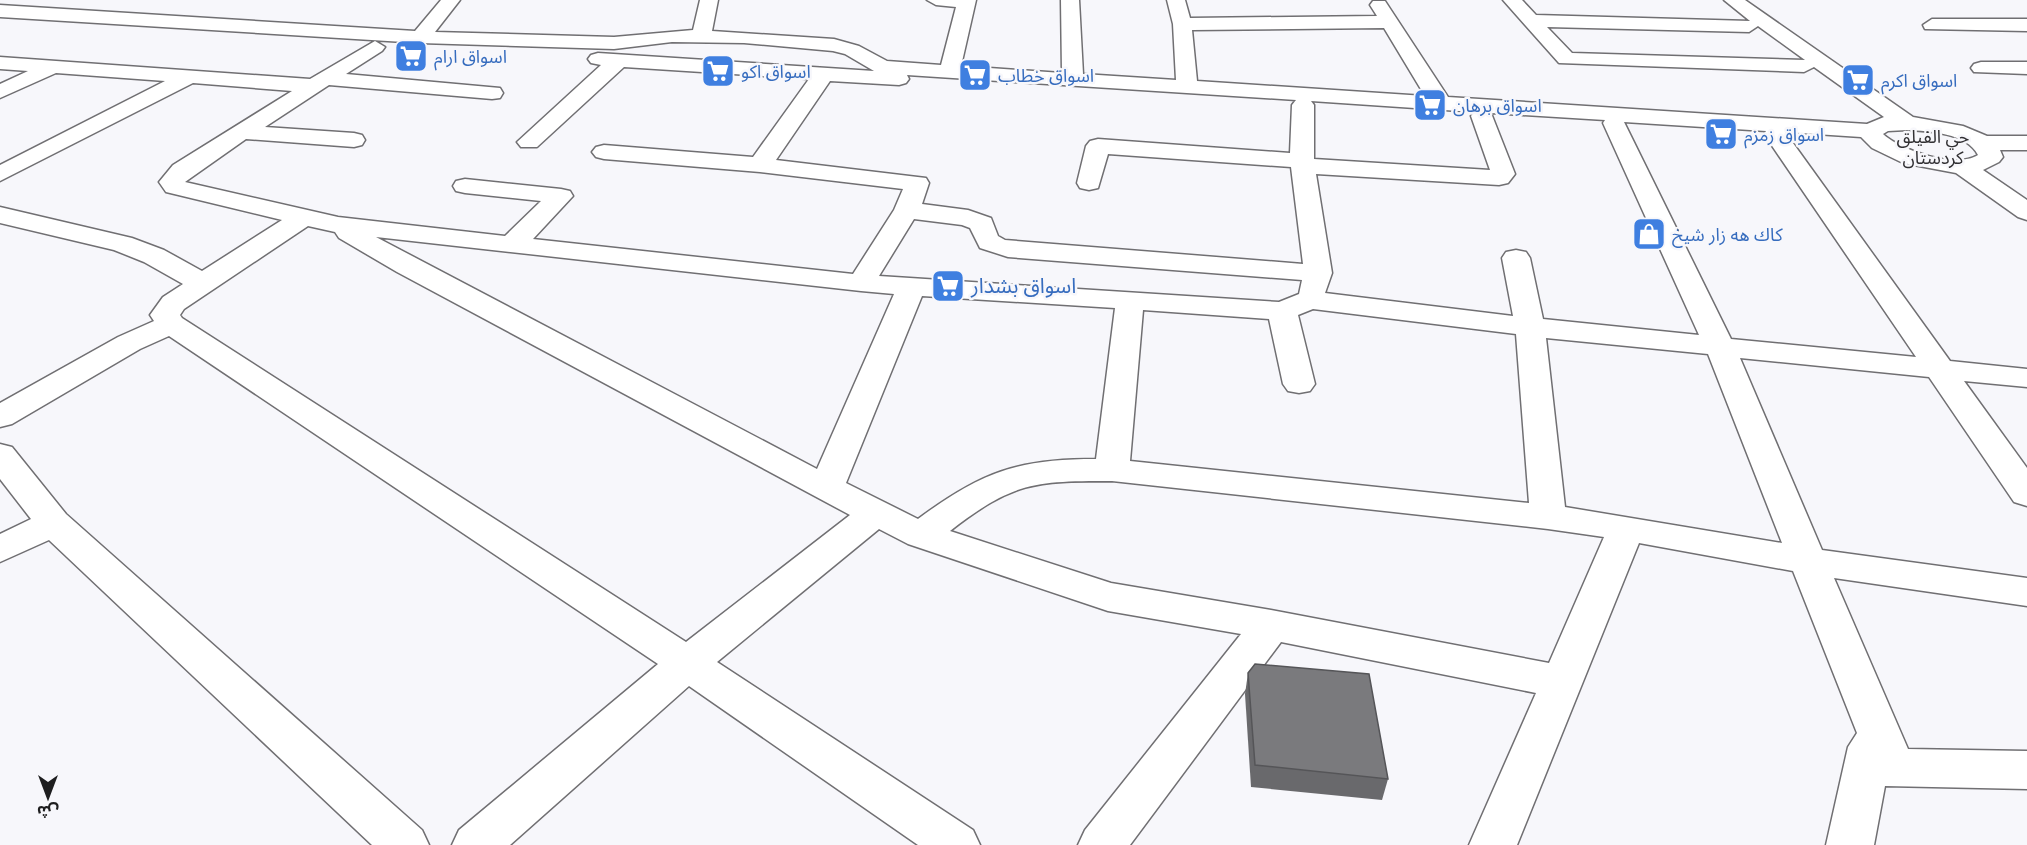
<svg xmlns="http://www.w3.org/2000/svg" width="2027" height="845" font-family="Roboto,'Noto Sans Arabic',sans-serif">
<rect width="100%" height="100%" fill="#f7f7fb"/>
<g fill="none" stroke-linecap="round" stroke-linejoin="round">
<g stroke="#706f72" stroke-width="3">
<g id="minor">
<path d="M 441,0 L 460,0 L 435,32 L 614,37 L 693,30 L 700,0 L 718,0 L 712,31 L 834,39 L 859,46 L 887,61 L 941,65 L 956,7 L 936,5 L 927,0 L 976,0 L 961,66 L 1062,73 L 1061,0 L 1079,0 L 1083,74 L 1176,80 L 1173,24 L 1167,0 L 1185,0 L 1190,18 L 1377,16 L 1370,5 L 1373,1 L 1385,1 L 1448,97 L 1867,124 L 1884,117 L 1814,67 L 1804,72 L 1559,63 L 1503,0 L 1522,0 L 1536,15 L 1750,21 L 1724,0 L 1745,0 L 1913,117 L 1963,126 L 1987,136 L 2027,136 L 2027,150 L 2000,150 L 2003,157 L 1999,162 L 1983,170 L 2027,200 L 2027,220 L 2018,217 L 1956,173 L 1903,163 L 1872,148 L 1861,137 L 1785,132 L 1950,361 L 2027,369 L 2027,387 L 1964,381 L 2027,468 L 2027,506 L 2014,502 L 1929,377 L 1740,358 L 1822,550 L 2027,578 L 2027,606 L 1834,578 L 1908,749 L 2027,751 L 2027,789 L 1885,786 L 1874,845 L 1826,845 L 1848,747 L 1857,733 L 1793,571 L 1639,543 L 1517,845 L 1469,845 L 1536,693 L 1281,642 L 1130,845 L 1078,845 L 1085,830 L 1241,634 L 1108,611 L 908,544 L 879,529 L 717,662 L 973,830 L 980,845 L 918,845 L 689,686 L 510,845 L 452,845 L 459,830 L 658,664 L 169,336 L 140,349 L 12,424 L 0,427 L 0,403 L 118,337 L 154,321 L 150,315 L 163,297 L 183,284 L 144,262 L 114,250 L 0,223 L 0,207 L 132,238 L 164,250 L 202,271 L 282,220 L 166,192 L 159,182 L 173,165 L 292,91 L 193,83 L 0,181 L 0,165 L 165,81 L 56,73 L 0,98 L 0,84 L 28,71 L 0,69 L 0,57 L 310,79 L 375,41 L 385,47 L 382,51 L 346,74 L 500,88 L 503,93 L 500,98 L 492,99 L 329,85 L 265,127 L 354,133 L 362,135 L 365,140 L 362,145 L 354,147 L 246,139 L 185,182 L 338,217 L 505,236 L 541,201 L 465,193 L 456,191 L 453,186 L 456,181 L 465,179 L 561,189 L 570,191 L 573,196 L 533,239 L 853,274 L 894,210 L 903,189 L 760,172 L 604,159 L 596,157 L 592,152 L 596,147 L 604,145 L 753,157 L 809,79 L 624,67 L 537,147 L 521,147 L 517,142 L 601,65 L 591,63 L 588,59 L 591,55 L 598,53 L 874,71 L 845,54 L 833,51 L 744,43 L 672,42 L 614,49 L 420,43 L 0,17 L 0,5 L 415,31 ZM 1758,26 L 1805,60 L 1572,53 L 1547,27 L 1749,32 ZM 1384,28 L 1425,96 L 1197,81 L 1192,30 ZM 907,75 L 1296,100 L 1292,105 L 1290,153 L 1098,139 L 1090,141 L 1086,146 L 1077,183 L 1080,188 L 1089,190 L 1098,188 L 1108,154 L 1291,167 L 1303,264 L 1005,240 L 998,236 L 991,218 L 968,210 L 922,204 L 929,183 L 926,178 L 776,160 L 830,81 L 899,85 L 906,83 L 909,79 ZM 1311,101 L 1474,112 L 1471,116 L 1490,170 L 1314,159 L 1314,105 ZM 1491,113 L 1605,120 L 1603,123 L 1699,335 L 1543,319 L 1530,258 L 1526,252 L 1516,250 L 1506,252 L 1502,258 L 1513,316 L 1325,293 L 1332,273 L 1316,174 L 1499,185 L 1508,183 L 1515,174 ZM 1624,122 L 1766,131 L 1764,134 L 1916,357 L 1731,339 ZM 1907,130 C 1929,131 1967,133 1978,155 C 1955,169 1902,151 1883,134 L 1888,131 ZM 914,219 L 962,225 L 970,228 L 980,248 L 1008,257 L 1302,280 L 1299,294 L 1279,302 L 879,276 ZM 308,226 L 335,232 L 339,238 L 397,272 L 850,515 L 686,642 L 182,318 L 180,315 L 184,309 ZM 376,237 L 861,291 L 894,294 L 817,469 ZM 922,296 L 1115,308 L 1096,459 C 1017,459 981,472 918,519 L 846,483 ZM 1313,309 L 1516,334 L 1529,503 L 1130,461 L 1143,310 L 1269,319 L 1283,384 L 1288,391 L 1299,393 L 1310,391 L 1315,384 L 1298,315 ZM 1546,338 L 1708,354 L 1782,543 L 1565,507 ZM 1112,481 L 1548,529 L 1604,537 L 1549,663 L 1271,610 L 1111,583 L 950,531 C 1013,482 1034,481 1112,481 Z"/>
<polygon points="1932,19 2027,19 2027,31 1925,29 1923,25"/>
<polygon points="1981,62 2027,62 2027,74 1974,72 1971,68 1974,64"/>
<polygon points="0,444 12,447 66,514 422,830 429,845 372,845 49,540 0,562 0,534 31,519 0,479"/>
</g>
</g>
<use href="#minor" fill="#fff" fill-rule="evenodd"/>
</g>
<polygon fill="#69696c" points="1248,673 1388,779 1382,800 1251,787 1245,694"/>
<polygon fill="#7a7a7d" stroke="#555558" stroke-width="1.5" points="1255,664 1369,674 1388,779 1255,765 1248,673"/>
<defs>
<g id="supermarket-square" transform="scale(1.725)"><rect x="-9" y="-9" width="18" height="18" rx="4" fill="#3f7fe0" stroke="#f7f7fb"/><path d="M-6-5.5h2.5l.6 2H6L4.5 2H-2.5L-4.4-4H-6ZM-1.5 3.2a1.3 1.3 0 1 0 .1 0ZM3 3.2a1.3 1.3 0 1 0 .1 0Z" fill="#fff"/></g>
<g id="shop-square" transform="scale(1.725)"><rect x="-9" y="-9" width="18" height="18" rx="4" fill="#3f7fe0" stroke="#f7f7fb"/><path d="M-5-2.5h2.3a2.7 3.5 0 0 1 5.4 0H5L5.5 6h-11ZM-1.5-2.5h3a1.5 2.3 0 0 0-3 0Z" fill="#fff"/></g>
</defs>
<g fill-rule="evenodd">
<use href="#supermarket-square" x="411" y="56"/>
<use href="#supermarket-square" x="718" y="71"/>
<use href="#supermarket-square" x="975" y="75"/>
<use href="#supermarket-square" x="1858" y="80"/>
<use href="#supermarket-square" x="1430" y="105"/>
<use href="#supermarket-square" x="1721" y="134"/>
<use href="#shop-square" x="1649" y="234"/>
<use href="#supermarket-square" x="948" y="286"/>
</g>
<g text-anchor="middle" dominant-baseline="central" stroke-width="5" stroke-linejoin="round" paint-order="stroke">
<g font-size="18" fill="#366cbe" stroke="#f7f7fb" text-anchor="start">
<text x="434" y="56">اسواق ارام</text>
<text x="741" y="71">اسواق اكو</text>
<text x="998" y="75">اسواق خطاب</text>
<text x="1881" y="80">اسواق اكرم</text>
<text x="1453" y="105">اسواق برهان</text>
<text x="1744" y="134">اسواق زمزم</text>
<text x="1672" y="234">كاك هه زار شيخ</text>
</g>
<g font-size="18" fill="#313033" stroke="#f7f7fb">
<text x="1933" y="136">حي الفيلق<tspan x="1933" dy="21">كردستان</tspan></text>
</g>
<g font-size="21" fill="#366cbe" stroke="#f7f7fb" text-anchor="start">
<text x="971" y="286">اسواق بشدار</text>
</g>
</g>
<g transform="translate(48 797) rotate(180)" stroke="#f7f7fb" stroke-width="4.5" paint-order="stroke">
<path d="M0-4.5L10 22L0 15L-10 22Z" fill="#1e1e1f"/>
<text y="-9" font-size="16" font-weight="bold" text-anchor="middle" fill="#1e1e1f">ش</text>
</g>
</svg>
